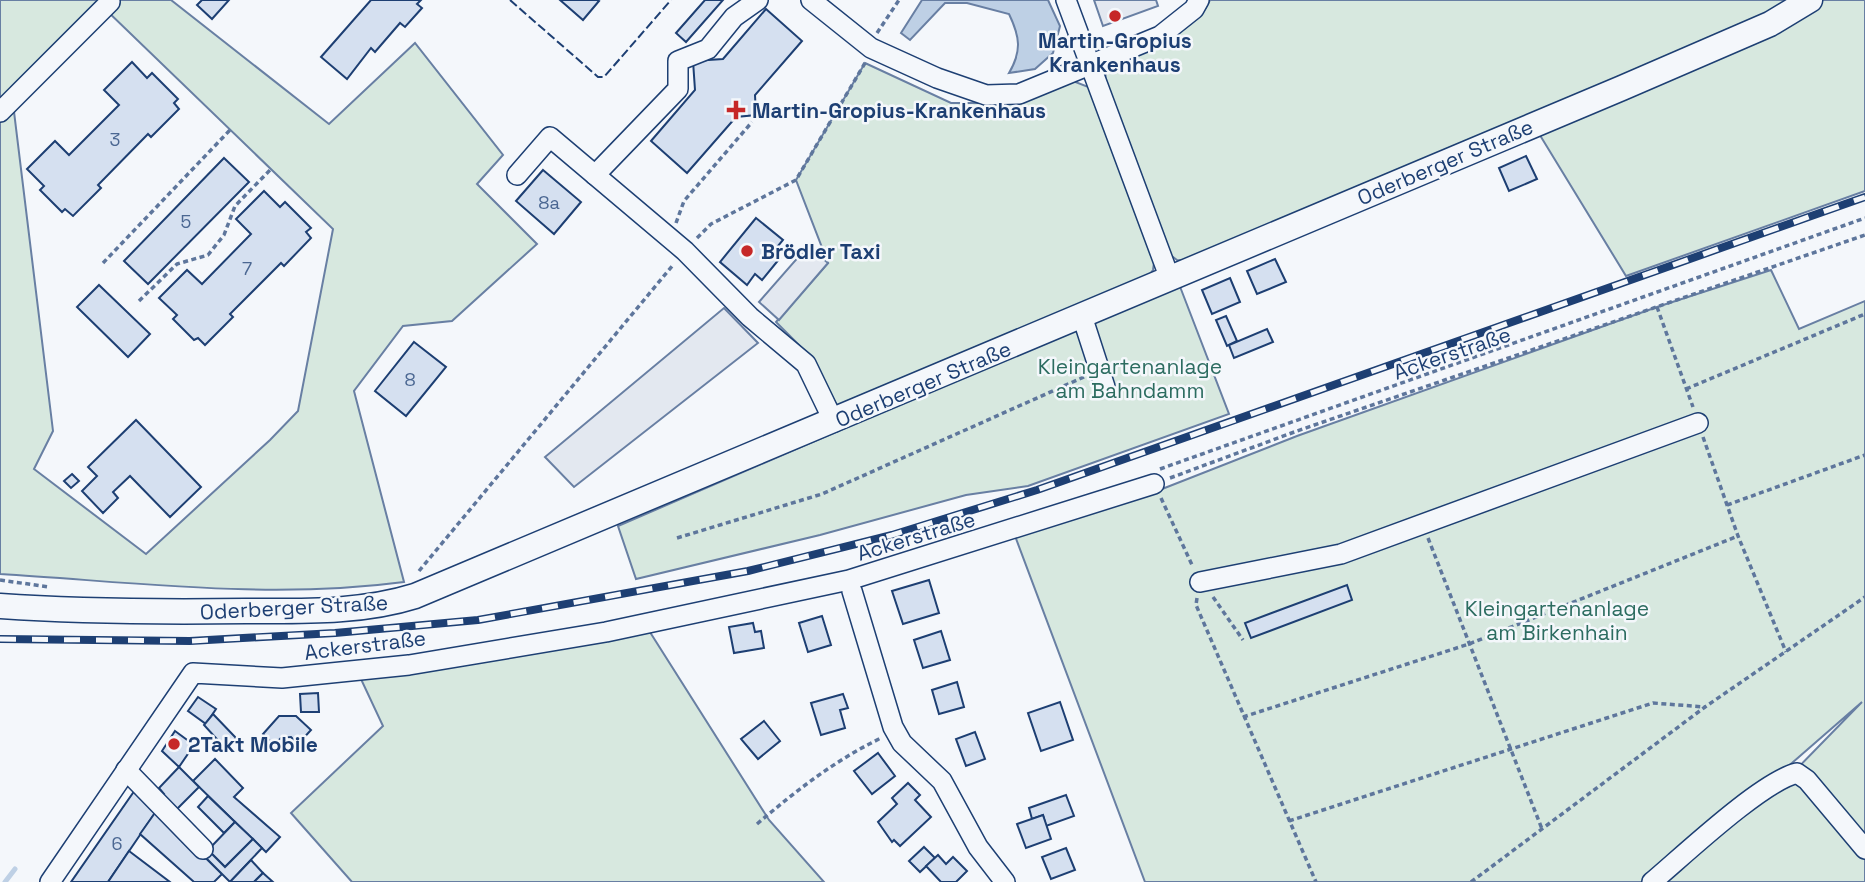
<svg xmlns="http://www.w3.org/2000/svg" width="1865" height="882" font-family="'Space Grotesk',sans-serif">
<rect width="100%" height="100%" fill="#f4f7fb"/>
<g fill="#d7e8df" stroke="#687fa3" stroke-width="2" fill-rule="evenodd">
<path d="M 0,0 L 98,0 L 11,87 L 53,431 L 34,469 L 146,554 L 270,440 L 298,411 L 333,229 L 104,8 L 112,0 L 171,0 L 329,124 L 415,43 L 503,155 L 477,184 L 537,244 L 452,321 L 403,326 L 354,391 L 404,582 C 269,600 134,582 0,574 Z"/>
<path d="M 1210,0 L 1790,0 L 1758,20 L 1196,262 L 1177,260 L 1169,254 L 1105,81 L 1106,71 L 1112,64 C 1143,45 1194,36 1210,0 Z"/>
<polygon points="1823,0 1865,0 1865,191 1626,276 1538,132 1770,31"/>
<polygon points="865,63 951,103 1020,103 1073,81 1091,88 1155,256 1153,270 1146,279 839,410 814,360 776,322 828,263 796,180"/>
<path d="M 1771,270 L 1799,329 L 1865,301 L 1865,882 L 1145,882 L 1015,536 L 1157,491 L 1297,436 L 1657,307 ZM 1862,702 L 1783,783 L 1738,810 Z"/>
<polygon points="1179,284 1229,414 1028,486 966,495 820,535 636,579 618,526"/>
<polygon points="648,629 769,820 824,882 352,882 291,813 383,726 360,677"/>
</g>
<g fill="#e3e8f0" stroke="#687fa3" stroke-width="2">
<polygon points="1094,0 1156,0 1158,6 1103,26"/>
<polygon points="808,246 828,263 779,320 759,302"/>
<polygon points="724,308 758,343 574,487 545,457"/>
</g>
<path fill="#bed0e5" stroke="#687fa3" stroke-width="2" d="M 922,0 L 1048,0 L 1060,26 L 1053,53 L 1035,69 L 1009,73 C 1022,51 1020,37 1009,14 L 967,3 L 945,3 L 910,40 L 901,33 Z"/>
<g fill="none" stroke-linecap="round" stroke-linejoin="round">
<polyline stroke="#bed0e5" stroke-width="5" points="5,882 15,869"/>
</g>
<g fill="#d5e0f0" stroke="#1d3f73" stroke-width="2">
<polygon points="202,0 229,0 212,19 197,5"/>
<polygon points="371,0 421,0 417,4 422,8 405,27 400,23 375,52 371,48 347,79 321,57"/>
<polygon points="560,0 597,0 599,1 583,20"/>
<polygon points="705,0 723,0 686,42 676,33"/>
<polygon points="766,9 802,41 755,95 756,115 736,117 687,173 651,141 695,90 693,61 723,59"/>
<polygon points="132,62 147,78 152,73 178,99 174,103 179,109 151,137 148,134 98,185 101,188 73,216 65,209 62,212 40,190 44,186 27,169 55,141 69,155 119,105 104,90"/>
<polygon points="1526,156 1537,179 1509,191 1499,168"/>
<polygon points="224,158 249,182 148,284 124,261"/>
<polygon points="543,170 581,202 554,234 516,201"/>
<polygon points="264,191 280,207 285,202 311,228 306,232 311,238 284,266 281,263 230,314 233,317 205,345 198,338 194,340 173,319 177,315 159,298 187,270 202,284 251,234 236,219"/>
<polygon points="756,218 783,240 773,252 780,258 762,280 755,274 747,285 720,262"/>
<polygon points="1275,259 1286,282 1257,294 1247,271"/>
<polygon points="1230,278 1240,302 1212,314 1202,290"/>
<polygon points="99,285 150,334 128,357 77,307"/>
<polygon points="1226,316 1237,341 1227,346 1216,320"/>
<polygon points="1267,329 1273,342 1234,358 1229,345"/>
<polygon points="414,342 446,367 406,416 375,391"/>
<polygon points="136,420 201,487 170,517 130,476 113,492 118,498 103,513 82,491 97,476 88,467"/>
<polygon points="72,474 79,481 71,488 64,481"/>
<polygon points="929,580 939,613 903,624 892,591"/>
<polygon points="1347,585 1352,600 1251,638 1245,623"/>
<polygon points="822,616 831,645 808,652 799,623"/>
<polygon points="753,623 755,632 761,631 764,648 734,653 729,627"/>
<polygon points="941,631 950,660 923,668 914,640"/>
<polygon points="957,682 964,707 939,714 932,690"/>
<polygon points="318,693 319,712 301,712 300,694"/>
<polygon points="843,694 848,708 840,710 845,728 821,735 811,703"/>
<polygon points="198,697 216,709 206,724 188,711"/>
<polygon points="1060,702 1073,740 1041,751 1028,713"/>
<polygon points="213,714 236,738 225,748 204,725"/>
<polygon points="279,716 296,716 311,730 298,744 291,737 281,738 274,745 263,734"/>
<polygon points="764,721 780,741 758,759 741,739"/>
<polygon points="175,731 194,745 179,767 162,751"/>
<polygon points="975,732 985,759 966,766 956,739"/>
<polygon points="878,753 895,776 872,794 854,771"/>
<polygon points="215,759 243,788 234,797 280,837 266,852 193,781"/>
<polygon points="179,767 199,787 173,813 159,799 164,794 159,788"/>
<polygon points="908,783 920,795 915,800 931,817 900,846 894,840 892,842 878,822 897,804 892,798"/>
<polygon points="135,790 157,810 108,882 71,882"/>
<polygon points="1066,795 1074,816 1046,826 1043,815 1032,819 1029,808"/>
<polygon points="208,796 235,822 224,833 198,807"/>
<polygon points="157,810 222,874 214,882 194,882 140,834"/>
<polygon points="1043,815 1051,839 1026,848 1017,824"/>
<polygon points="235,822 253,839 225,867 208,850"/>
<polygon points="253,839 262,848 230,882 203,855 208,850 225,867"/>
<polygon points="924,847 935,858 920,872 909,861"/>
<polygon points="1066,848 1075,870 1051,879 1042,857"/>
<polygon points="129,851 170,882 108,882"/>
<polygon points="938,855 946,864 953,857 967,871 956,882 941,882 926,866"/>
<polygon points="251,860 263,873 254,882 230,882"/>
<polygon points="263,873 273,882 254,882"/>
</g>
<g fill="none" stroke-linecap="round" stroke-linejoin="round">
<g stroke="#1d3f73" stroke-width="22">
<g id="minor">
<polyline points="811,0 871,48 937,78 986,95 1019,94 1160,36 1194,9 1199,0"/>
<polyline points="1066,0 1170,279"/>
<polyline points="0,112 110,2"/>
<polyline points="517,175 550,137 595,175 678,89 678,61 708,49 734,17 758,0"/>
<polyline points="595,175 685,251 750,317 806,364 834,422"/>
<polyline points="1082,316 1105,387"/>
<polyline points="1200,582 1341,554 1698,423"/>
<polyline points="852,591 893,727 902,743 942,781 978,847 1005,882"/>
<polyline points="126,770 203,849"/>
<polyline points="50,882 193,673 282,678 409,665 606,632 849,580 1154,484"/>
<path d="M 1652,882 C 1684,855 1761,782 1797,773 L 1807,780 L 1865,849"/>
</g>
</g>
<g stroke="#1d3f73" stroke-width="27">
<path id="major" d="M 0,606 C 82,612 163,612 246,611 C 302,611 361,613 415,596 L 1622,88 L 1770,24 L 1810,0"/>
</g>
<g stroke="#5e769c" stroke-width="3.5" stroke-dasharray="5 3.5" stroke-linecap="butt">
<polyline points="877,33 899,0"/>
<polyline points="676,223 684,201 752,122"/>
<polyline points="697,238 711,224 796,180 865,63"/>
<polyline points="103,263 230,130"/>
<polyline points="139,301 177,264 208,255 224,235 235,206 271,169"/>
<polyline points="1657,307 1693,407"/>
<polyline points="1686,389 1865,314"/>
<polyline points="1703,437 1738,536 1786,652"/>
<polyline points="1160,469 1865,218"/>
<polyline points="1170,478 1297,431 1865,235"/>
<polyline points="1161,498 1193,567"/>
<polyline points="1727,505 1865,455"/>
<polyline points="677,538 822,494 1084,377"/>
<polyline points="1428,538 1542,829"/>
<polyline points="419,571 673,265"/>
<polyline points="0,580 49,587"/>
<polyline points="1213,597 1243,640"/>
<polyline points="1197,598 1196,605 1316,882"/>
<polyline points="1243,717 1469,644 1738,536"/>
<polyline points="1289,821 1653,703 1705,707"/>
<path d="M 757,824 C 797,790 834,761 881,738"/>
<polyline points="1471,882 1705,707 1865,597"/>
</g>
<use href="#minor" stroke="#f4f7fb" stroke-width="19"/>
<use href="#major" stroke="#f4f7fb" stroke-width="24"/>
<g stroke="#1d3f73" stroke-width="8">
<polyline id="rail" points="0,639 190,641 335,633 478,620 748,571 892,535 1037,490 1865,197"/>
</g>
<use href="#rail" stroke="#f4f7fb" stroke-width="5" stroke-dasharray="16" stroke-linecap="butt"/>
<polyline stroke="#1d3f73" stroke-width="2" stroke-dasharray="9 3.5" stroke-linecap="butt" points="510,0 598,77 604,77 671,0"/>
</g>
<g fill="#c62828" stroke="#f4f7fb" stroke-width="2.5">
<circle cx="1115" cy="16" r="7"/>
<path d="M732.5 99.5h7v7h7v7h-7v7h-7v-7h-7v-7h7z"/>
<circle cx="747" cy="251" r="7"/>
<circle cx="174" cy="744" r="7"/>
</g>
<g text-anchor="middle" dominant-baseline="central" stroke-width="5" stroke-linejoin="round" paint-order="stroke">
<g font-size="18" fill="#4b6792">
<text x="115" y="139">3</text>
<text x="549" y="202">8a</text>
<text x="186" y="221">5</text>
<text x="247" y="268">7</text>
<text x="410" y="379">8</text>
<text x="117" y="843">6</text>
</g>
<g font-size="21" font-weight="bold" fill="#1d3f73" stroke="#f4f7fb" text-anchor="start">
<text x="1115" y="40" text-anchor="middle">Martin-Gropius<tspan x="1115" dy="24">Krankenhaus</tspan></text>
<text x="752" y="110">Martin-Gropius-Krankenhaus</text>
<text x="761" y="251">Brödler Taxi</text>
<text x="188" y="744">2Takt Mobile</text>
</g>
<g font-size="21" fill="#1d3f73" stroke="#f4f7fb">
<text transform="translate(1445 162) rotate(-23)">Oderberger Straße</text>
<text transform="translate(1452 353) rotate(-19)">Ackerstraße</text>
<text transform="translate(923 384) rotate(-23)">Oderberger Straße</text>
<text transform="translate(916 536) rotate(-17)">Ackerstraße</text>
<text transform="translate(294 607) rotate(-3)">Oderberger Straße</text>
<text transform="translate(365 645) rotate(-7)">Ackerstraße</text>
</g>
<g font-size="21" fill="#2c6c60" stroke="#f4f7fb">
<text x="1130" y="366">Kleingartenanlage<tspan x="1130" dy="24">am Bahndamm</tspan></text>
<text x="1557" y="608">Kleingartenanlage<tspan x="1557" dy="24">am Birkenhain</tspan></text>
</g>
</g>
</svg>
